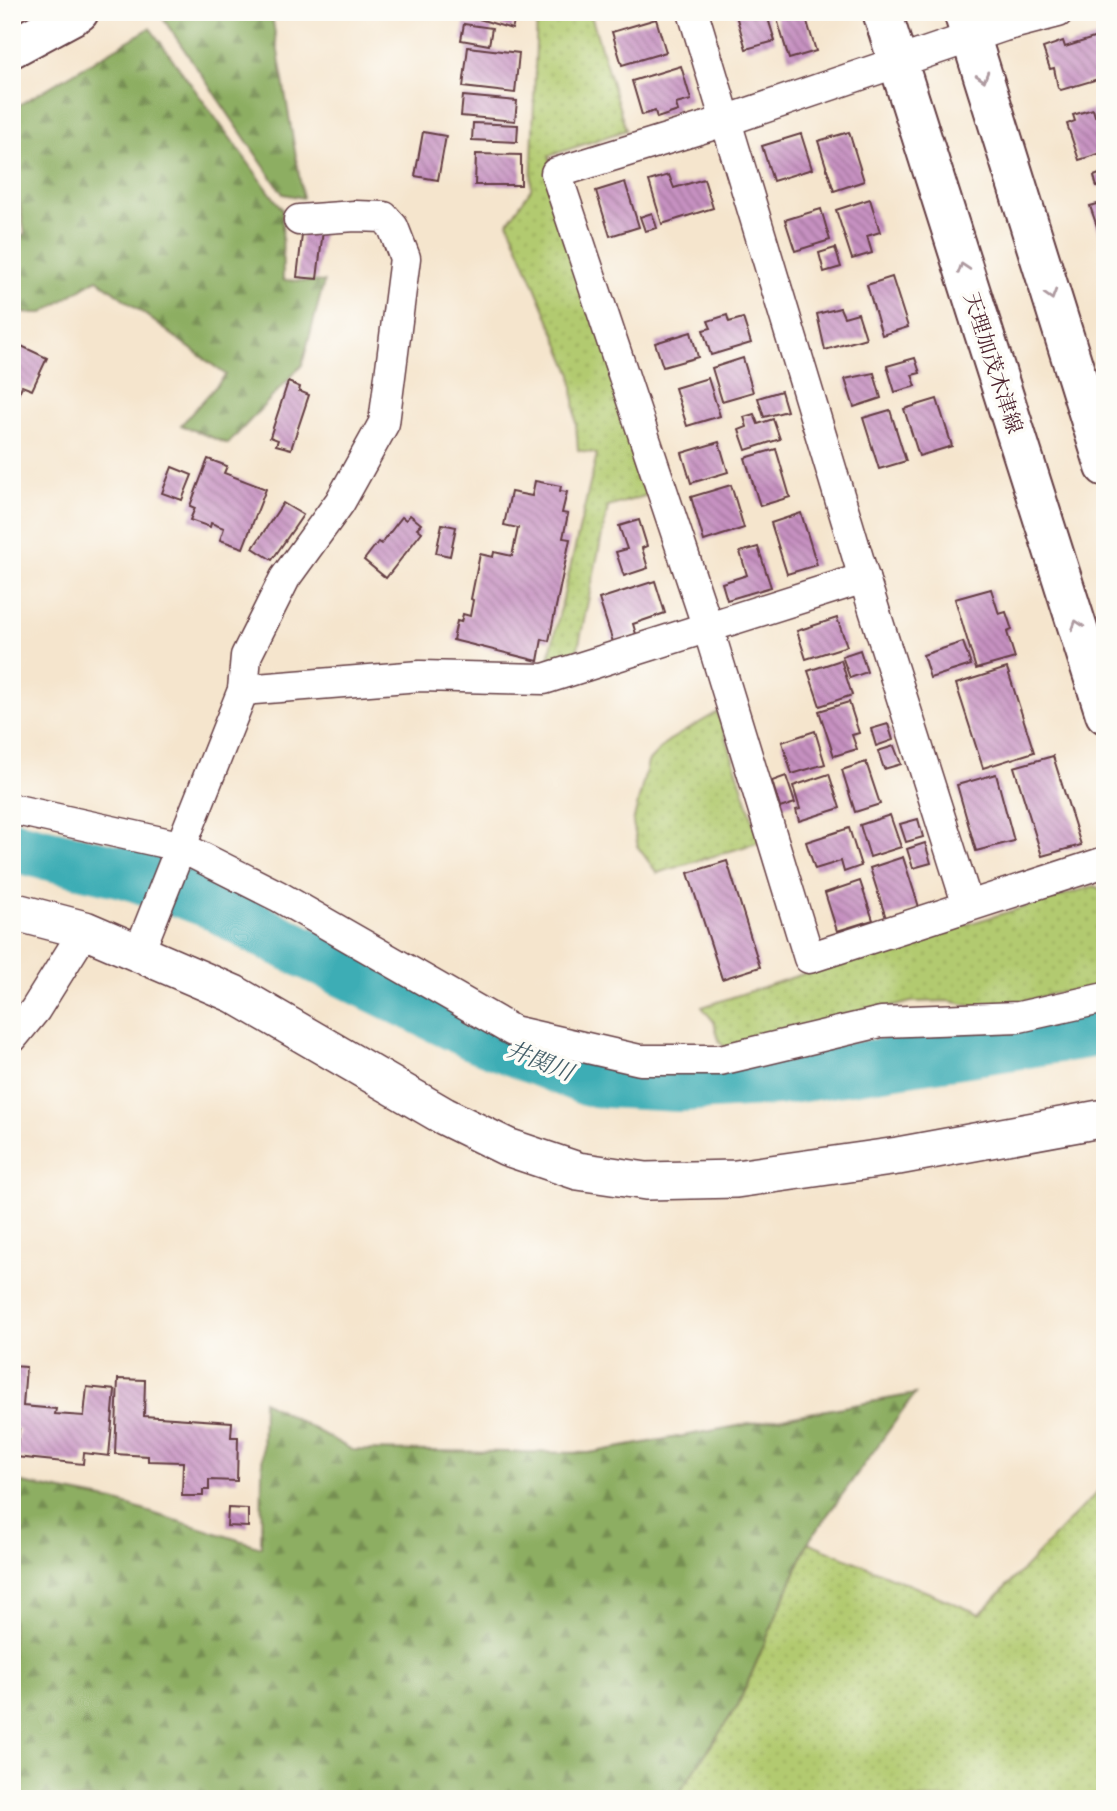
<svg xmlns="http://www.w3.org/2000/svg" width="1117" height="1811" font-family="Alegreya,'Noto Serif JP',serif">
<defs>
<pattern id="grass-dots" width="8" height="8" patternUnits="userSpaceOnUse" patternTransform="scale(1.75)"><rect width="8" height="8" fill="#b2ca6f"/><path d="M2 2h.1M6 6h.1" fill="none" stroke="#9bad60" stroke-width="1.8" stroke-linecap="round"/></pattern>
<pattern id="forest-firs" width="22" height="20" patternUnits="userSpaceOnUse" patternTransform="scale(1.75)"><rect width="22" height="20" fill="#8dae62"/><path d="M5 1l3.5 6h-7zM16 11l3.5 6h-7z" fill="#758d51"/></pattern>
<pattern id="building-back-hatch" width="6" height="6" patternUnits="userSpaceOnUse" patternTransform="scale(1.75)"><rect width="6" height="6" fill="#c691c1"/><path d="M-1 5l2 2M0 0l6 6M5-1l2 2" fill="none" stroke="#a3769d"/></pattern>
</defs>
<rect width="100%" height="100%" fill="#fdfcf7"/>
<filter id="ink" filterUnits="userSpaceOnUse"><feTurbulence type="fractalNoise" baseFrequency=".0143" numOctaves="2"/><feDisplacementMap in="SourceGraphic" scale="14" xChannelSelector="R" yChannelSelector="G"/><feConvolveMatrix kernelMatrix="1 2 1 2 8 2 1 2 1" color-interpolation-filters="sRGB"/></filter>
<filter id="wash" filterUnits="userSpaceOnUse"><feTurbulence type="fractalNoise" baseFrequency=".00686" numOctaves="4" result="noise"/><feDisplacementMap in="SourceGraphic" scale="28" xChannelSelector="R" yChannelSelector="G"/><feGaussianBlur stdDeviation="1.57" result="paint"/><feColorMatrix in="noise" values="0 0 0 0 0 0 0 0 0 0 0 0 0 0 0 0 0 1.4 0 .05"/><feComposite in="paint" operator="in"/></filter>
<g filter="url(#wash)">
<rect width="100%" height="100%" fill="#f5e5cd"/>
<g fill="url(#grass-dots)" stroke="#7e744d" stroke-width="2">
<polygon points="537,12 590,12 626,130 549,156 651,494 608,507 576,658 547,666 597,454 578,450 572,375 508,222 531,189"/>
<polygon points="718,712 760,842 657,873 638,847 633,823 648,762 668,741"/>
<polygon points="1094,886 1105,891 1105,985 1047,995 992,1010 949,1001 911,1002 727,1049 719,1041 714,1022 702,1007 803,974"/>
<polygon points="1105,1484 1105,1799 675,1799 738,1705 808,1542 980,1614"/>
</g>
<g fill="url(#forest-firs)" stroke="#6c6646" stroke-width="2">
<polygon points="169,12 277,12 272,16 303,198 283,194 162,17"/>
<polygon points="150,28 282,209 283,280 324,282 302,365 228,444 181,425 226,375 97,279 43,313 12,313 12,239 25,234 12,161 12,109"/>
<polygon points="915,1394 808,1542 738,1705 675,1799 12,1799 12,1481 114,1501 261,1547 263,1401 352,1450 589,1453"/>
</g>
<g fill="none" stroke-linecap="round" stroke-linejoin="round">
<polyline stroke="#3cadb5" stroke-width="52" points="12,846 131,874 212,903 265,933 470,1033 590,1081 680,1086 776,1080 1105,1030"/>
</g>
<g id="blocks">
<g fill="url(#building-back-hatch)">
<polygon points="456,12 517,12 512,29"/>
<polygon points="735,12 766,12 775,41 746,49"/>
<polygon points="775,12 804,12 816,51 789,59"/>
<polygon points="656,19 666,52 622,65 612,32"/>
<polygon points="464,24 492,28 489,45 461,40"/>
<polygon points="1100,36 1105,50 1105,77 1061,90 1058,88 1054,68 1050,69 1043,48 1063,41 1065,47"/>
<polygon points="468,47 519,53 515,93 463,87"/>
<polygon points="681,66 691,100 676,104 678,111 657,118 655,111 642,115 632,81"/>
<polygon points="463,96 517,101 515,121 461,116"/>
<polygon points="1093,109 1095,116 1105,113 1105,152 1079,160 1067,124 1075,121 1073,115"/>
<polygon points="473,123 518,125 517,142 472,140"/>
<polygon points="423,132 446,136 438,180 415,176"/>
<polygon points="849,132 864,181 834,191 818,141"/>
<polygon points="801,134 812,169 773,181 762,146"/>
<polygon points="476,154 521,155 521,185 475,185"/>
<polygon points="1105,172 1105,185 1097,187 1094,176"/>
<polygon points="669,175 674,188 704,179 713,208 662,224 649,181"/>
<polygon points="17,182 20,224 12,225 12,183"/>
<polygon points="625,182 639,227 610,236 596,191"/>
<polygon points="870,199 880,232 867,236 872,253 852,259 836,210"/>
<polygon points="1105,202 1105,240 1102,241 1090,206"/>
<polygon points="821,209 830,240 795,251 785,220"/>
<polygon points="652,213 657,228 645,231 640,217"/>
<polygon points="303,227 323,230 317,279 297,277"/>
<polygon points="835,248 841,267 824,272 819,253"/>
<polygon points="892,277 908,327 882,335 867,285"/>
<polygon points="840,308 844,317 858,313 866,338 825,350 817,314"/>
<polygon points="727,315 729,322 743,318 751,343 711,355 703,330 711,328 708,321"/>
<polygon points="691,332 698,357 663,367 655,343"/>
<polygon points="12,339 18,342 17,344 47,358 32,390 22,386 17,397 12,394"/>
<polygon points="743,358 753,392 722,401 712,368"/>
<polygon points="915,358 920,373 912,375 916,386 895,392 887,366"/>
<polygon points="874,373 881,398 854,407 845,379"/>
<polygon points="708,378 720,416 687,426 675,388"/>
<polygon points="288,382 300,387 299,391 309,395 291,449 276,445 278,440 270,437"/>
<polygon points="781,391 787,411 764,417 758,398"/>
<polygon points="937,399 952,446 919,456 904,409"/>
<polygon points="890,410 906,461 879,469 863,418"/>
<polygon points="754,414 758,424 773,419 780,439 746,450 739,430 747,427 744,417"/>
<polygon points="719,442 728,472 691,483 682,453"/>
<polygon points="776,449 790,497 760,506 745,458"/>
<polygon points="208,459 227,466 224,473 266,489 243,548 220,540 224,528 211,523 210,527 190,520 195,508 190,506"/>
<polygon points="172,467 192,475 182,500 162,493"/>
<polygon points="535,481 561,486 560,491 567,492 562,513 568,514 563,538 570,539 549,641 542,639 538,661 453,640 457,621 461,622 463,614 470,616 473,600 471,599 480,554 493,557 494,552 512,556 518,528 504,525 511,492 532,496"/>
<polygon points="731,485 744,528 704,541 691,497"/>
<polygon points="283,503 303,515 272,560 253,548"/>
<polygon points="801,513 817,565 787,574 771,523"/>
<polygon points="410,515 421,524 417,528 422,532 386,578 364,560 378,542 381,544 402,517 406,520"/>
<polygon points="639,520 647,546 642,548 648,568 624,576 616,552 627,549 619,526"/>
<polygon points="442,524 456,527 450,556 436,553"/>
<polygon points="758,547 771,587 727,600 722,583 747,575 740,552"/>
<polygon points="655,581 665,613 633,624 636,634 613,642 599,599"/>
<polygon points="991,589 999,614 1006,612 1012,630 1007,632 1015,658 976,669 955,599"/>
<polygon points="837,618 847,646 806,659 797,631"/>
<polygon points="963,642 971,665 930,678 923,655"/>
<polygon points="860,650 867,672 850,678 842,656"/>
<polygon points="841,660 852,695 820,706 808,671"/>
<polygon points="1007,668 1034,752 983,768 956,684"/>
<polygon points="849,702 859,733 852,735 857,749 834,756 819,711"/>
<polygon points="888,724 893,740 876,746 871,729"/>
<polygon points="815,731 825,764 792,774 782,742"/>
<polygon points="894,746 901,764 884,769 878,751"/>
<polygon points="1053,756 1081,845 1042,856 1014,767"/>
<polygon points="866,762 880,804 855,812 842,770"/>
<polygon points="829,774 840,808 799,821 796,810 800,809 793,786"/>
<polygon points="996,774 1014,841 976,851 957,785"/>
<polygon points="786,776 795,803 780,808 772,781"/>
<polygon points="890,815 901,847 870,857 860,825"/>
<polygon points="918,819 923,837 906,842 900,824"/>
<polygon points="849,828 861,866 844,872 841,861 815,869 806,842"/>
<polygon points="925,843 931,863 913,868 907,849"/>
<polygon points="903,857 919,907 886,918 870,868"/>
<polygon points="727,861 760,967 722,979 688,873"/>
<polygon points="860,881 873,920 837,931 825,893"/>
<polygon points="12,1366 26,1367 23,1406 56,1409 55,1414 84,1416 87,1387 115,1390 109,1456 84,1453 83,1464 16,1457 19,1429 12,1429"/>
<polygon points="118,1379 145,1380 144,1416 232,1422 231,1437 238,1437 237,1481 209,1480 209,1490 203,1490 203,1496 182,1496 183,1462 148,1461 148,1456 115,1454"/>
<polygon points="228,1508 248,1509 248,1527 227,1526"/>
</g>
</g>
</g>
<g filter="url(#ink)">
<use href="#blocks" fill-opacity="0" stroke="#643d43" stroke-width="2"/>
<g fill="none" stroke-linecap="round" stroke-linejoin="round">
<g stroke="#643d43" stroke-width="33">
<g id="minor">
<polyline points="693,12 864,578 968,906"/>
<polyline points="1058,12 1004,26 725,121 556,173 708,628 809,958 1105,862"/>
<polyline points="243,690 420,676 544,679 864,578"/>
<polyline points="12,809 179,846 278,896 513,1031 640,1060 720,1060 881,1022 1019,1017 1105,998"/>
<polyline points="139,952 243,690 246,656 285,578 340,502 384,423 405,258 393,227 384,217 355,216 299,220"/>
<polyline points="12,1038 35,1010 85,930"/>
</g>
</g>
<g stroke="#643d43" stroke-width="40">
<polyline id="tertiary" points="12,911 85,930 234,994 444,1116 507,1147 578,1171 646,1181 736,1179 898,1156 1105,1118"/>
</g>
<g stroke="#643d43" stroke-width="42">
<g id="primary">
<polyline points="882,12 1105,714"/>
<polyline points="963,12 1105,467"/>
<polyline points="12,48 79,12"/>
</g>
</g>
<use href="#minor" stroke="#fff" stroke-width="30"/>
<use href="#tertiary" stroke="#fff" stroke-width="37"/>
<use href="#primary" stroke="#fff" stroke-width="38"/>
</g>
<defs><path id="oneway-chevron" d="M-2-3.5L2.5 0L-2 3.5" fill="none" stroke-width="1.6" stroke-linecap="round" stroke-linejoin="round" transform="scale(1.75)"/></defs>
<g stroke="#ae9aa0">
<use href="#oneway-chevron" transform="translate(983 77) rotate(73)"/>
<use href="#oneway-chevron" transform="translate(963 268) rotate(-108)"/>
<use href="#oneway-chevron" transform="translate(1051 295) rotate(73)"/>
<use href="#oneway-chevron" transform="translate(1077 625) rotate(-108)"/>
</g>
</g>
<g text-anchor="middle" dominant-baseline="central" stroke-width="7" stroke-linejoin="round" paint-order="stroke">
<g font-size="21" fill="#4a1f2b" stroke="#fdfcf7">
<text transform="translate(993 363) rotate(72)">天理加茂木津線</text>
</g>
<g font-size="23" font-style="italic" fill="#445f69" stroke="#fdfcf7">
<text transform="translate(540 1061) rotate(22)">井関川</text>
</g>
</g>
<rect width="1117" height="1811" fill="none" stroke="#fdfcf7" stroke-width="42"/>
</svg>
